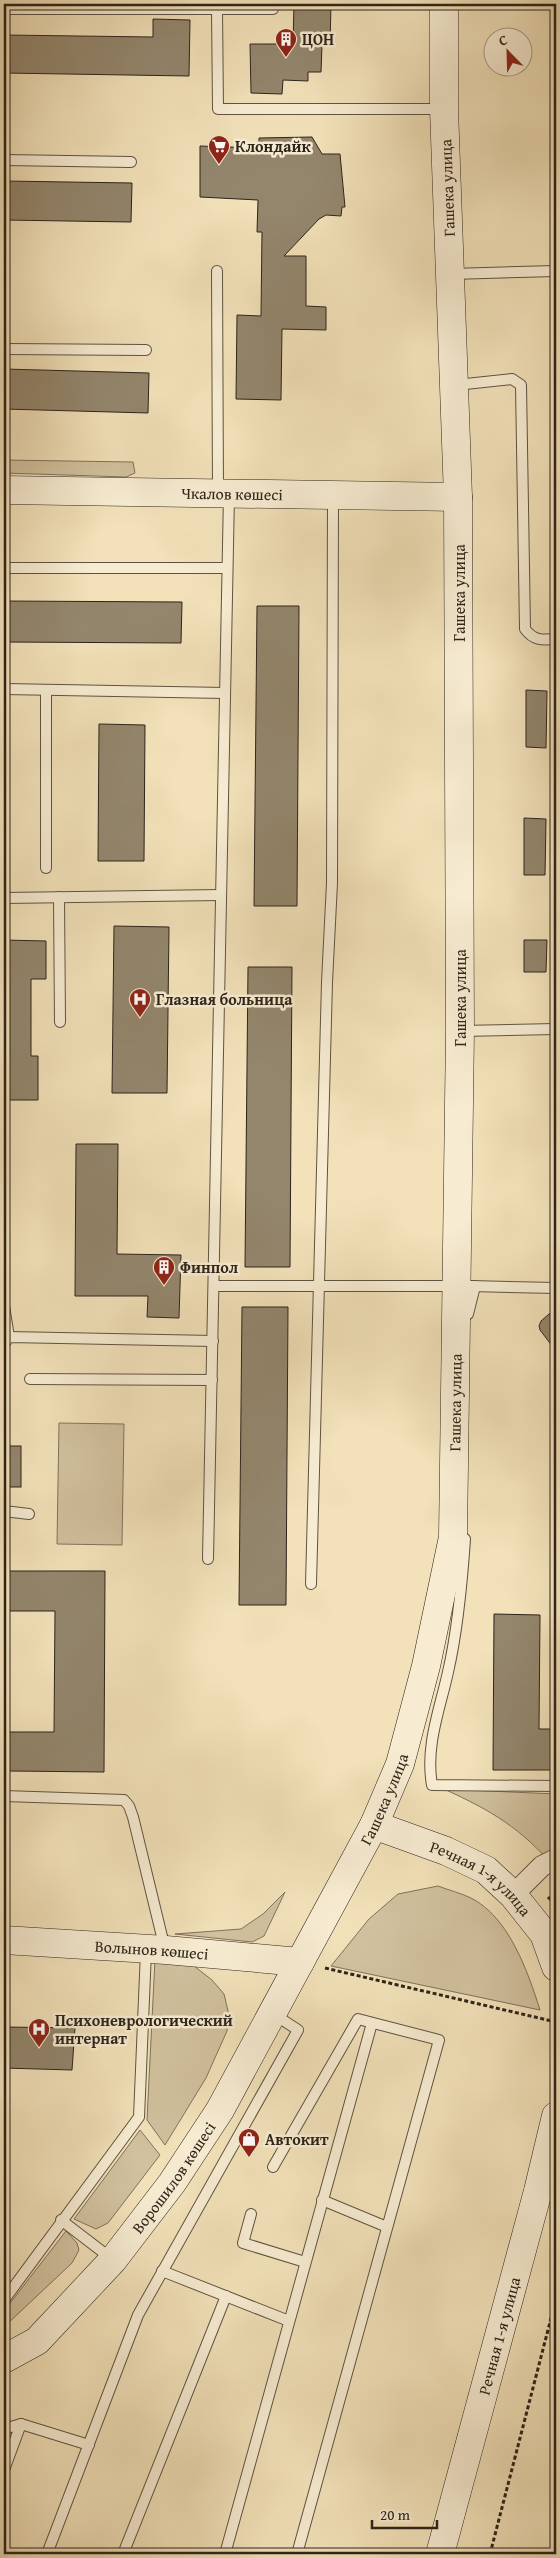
<svg xmlns="http://www.w3.org/2000/svg" width="560" height="2558" font-family="'Gentium Book Plus',serif">
<rect width="100%" height="100%" fill="#f2e1b9"/>
<filter id="stains"><feTurbulence type="fractalNoise" baseFrequency=".004" numOctaves="4"/><feColorMatrix values="0 0 0 0 .2 0 0 0 0 .09 0 0 0 0 .02 0 0 0 .5 -.17"/></filter>
<radialGradient id="worn" r=".72"><stop offset=".6" stop-color="#630" stop-opacity="0"/><stop offset="1" stop-color="#630" stop-opacity=".3"/></radialGradient>
<g fill="#d1c19e" stroke="#7f725c">
<polygon points="4,460 133,462 135,473 126,477 4,473"/>
<polygon points="59,1423 124,1424 122,1545 57,1544"/>
<path d="M 444,1789 L 556,1794 L 556,1869 C 521,1828 492,1811 444,1789 Z"/>
<path d="M 438,1886 C 448,1890 461,1893 471,1898 C 509,1917 528,1972 540,2010 L 331,1966 L 369,1919 L 398,1894 Z"/>
<polygon points="285,1892 264,1936 252,1942 175,1934 241,1929 263,1914"/>
<polygon points="155,1959 194,1966 212,1980 224,1994 228,2011 227,2031 206,2078 165,2145 147,2120"/>
<polygon points="140,2130 160,2155 108,2223 96,2229 74,2219"/>
<polygon points="66,2231 77,2243 79,2250 72,2263 4,2327 4,2311"/>
</g>
<g fill="#93866d" stroke="#2d241a">
<polygon points="294,4 331,4 330,45 322,45 321,72 308,72 308,81 283,80 282,94 251,93 250,44 293,44"/>
<polygon points="153,19 190,20 189,76 4,73 4,35 153,37"/>
<polygon points="312,137 322,154 340,154 345,207 342,207 341,216 326,215 319,219 284,256 306,256 306,306 326,307 326,330 282,329 281,400 236,399 237,315 261,316 262,232 257,232 258,200 200,197 200,146 259,148 259,138"/>
<polygon points="4,181 132,183 131,222 4,220"/>
<polygon points="4,369 149,373 148,413 4,409"/>
<polygon points="4,601 182,602 181,643 4,642"/>
<polygon points="257,606 299,606 297,906 254,906"/>
<polygon points="526,690 547,691 546,748 526,747"/>
<polygon points="99,724 145,725 144,861 98,861"/>
<polygon points="524,818 546,819 545,875 524,875"/>
<polygon points="114,926 169,927 167,1093 112,1093"/>
<polygon points="4,940 46,941 46,979 31,979 31,1056 38,1056 38,1100 4,1100"/>
<polygon points="524,940 547,940 546,972 524,972"/>
<polygon points="248,967 292,967 290,1267 245,1267"/>
<polygon points="76,1144 118,1144 117,1254 181,1255 179,1318 147,1317 148,1296 75,1296"/>
<polygon points="242,1307 288,1307 286,1605 239,1605"/>
<polygon points="556,1308 556,1351 540,1330 539,1326 541,1321"/>
<rect x="4" y="1446" width="17" height="41"/>
<polygon points="8,1571 105,1571 104,1772 8,1771 9,1732 54,1732 55,1611 8,1611"/>
<polygon points="494,1614 540,1615 539,1729 556,1729 556,1770 493,1770"/>
<polygon points="4,2027 75,2028 72,2070 4,2068"/>
</g>
<g fill="none" stroke-linecap="round" stroke-linejoin="round">
<g stroke="#5e5342" stroke-width="12">
<g id="lane">
<polyline points="4,9 273,9 273,4"/>
<polyline points="217,9 218,109 443,109"/>
<polyline points="4,160 131,162"/>
<polyline points="217,271 218,493"/>
<polyline points="451,274 556,271"/>
<polyline points="4,349 146,350"/>
<path d="M 456,385 L 512,379 L 521,385 L 525,629 C 534,641 542,640 556,639"/>
<polyline points="4,568 227,568"/>
<polyline points="4,689 225,693"/>
<polyline points="46,868 46,691"/>
<polyline points="59,897 60,1022"/>
<polyline points="4,898 221,895"/>
<polyline points="461,1031 556,1029"/>
<polyline points="214,1286 455,1286"/>
<polyline points="470,1286 556,1288"/>
<polyline points="4,1306 9,1337"/>
<polyline points="468,1314 475,1286"/>
<polyline points="4,1344 9,1337 213,1341"/>
<polyline points="30,1379 212,1380"/>
<polyline points="4,1511 29,1514"/>
<path d="M 465,1539 C 462,1583 458,1629 448,1672 C 440,1709 425,1746 432,1785 L 556,1786"/>
<polyline points="208,1559 229,495"/>
<polyline points="311,1584 327,982 332,883 333,495"/>
<polyline points="4,1796 124,1800 129,1806 133,1817 165,1949"/>
<polyline points="273,2167 358,2019 439,2040 297,2554"/>
<polyline points="322,2200 387,2227"/>
<polyline points="251,2214 243,2243 305,2262"/>
<polyline points="61,2220 112,2259"/>
<polyline points="162,2271 289,2321"/>
<polyline points="4,2300 139,2117 146,1951"/>
<polyline points="4,2429 21,2424 89,2445"/>
<polyline points="4,2470 21,2424"/>
<polyline points="47,2554 138,2315 298,2030 272,2013"/>
<polyline points="123,2554 226,2296"/>
<polyline points="225,2554 372,2023"/>
</g>
</g>
<g stroke="#5e5342" stroke-width="22">
<polyline id="street" points="513,1895 542,1866 556,1859"/>
</g>
<g stroke="#2d241a" stroke-width="29">
<g id="secondary">
<path id="s1" d="M 4,490 L 458,497"/>
<path id="s2" d="M 374,1825 L 446,1851 L 486,1870 L 513,1895 L 544,1934 L 556,1967"/>
<path id="s3" d="M 4,1940 L 166,1950 L 300,1962"/>
<path id="s4" d="M 4,2359 L 37,2341 L 113,2260 L 172,2183 L 220,2110 L 374,1825 L 400,1764 L 426,1666 L 453,1537 L 460,1031 L 458,497 L 444,109 L 444,4"/>
<path id="s5" d="M 440,2554 L 538,2191 L 556,2116"/>
</g>
</g>
<g stroke="#2d241a" stroke-width="3" stroke-dasharray="4 2.5" stroke-linecap="butt">
<polyline points="548,1897 556,1905"/>
<polyline points="325,1968 556,2022"/>
<polyline points="490,2554 556,2299"/>
</g>
<use href="#lane" stroke="#f7ecd2" stroke-width="10"/>
<use href="#street" stroke="#f7ecd2" stroke-width="20"/>
<use href="#secondary" stroke="#f7ecd2" stroke-width="28"/>
</g>
<defs>
<g id="building-pin" transform="scale(1.125)"><path d="M0 17L-7.5 6A9.5 9.5 0 1 1 7.5 6Z" fill="#8f2418" stroke="#f7ecd2"/><path d="M-4-6H4V6H1V3H-1V6H-4ZM-2.5-4.3h1.7v1.8h-1.7ZM.8-4.3h1.7v1.8H.8ZM-2.5-1h1.7V.8h-1.7ZM.8-1h1.7V.8H.8Z" fill="#fff"/></g>
<g id="supermarket-pin" transform="scale(1.125)"><path d="M0 17L-7.5 6A9.5 9.5 0 1 1 7.5 6Z" fill="#8f2418" stroke="#f7ecd2"/><path d="M-6-5.5h2.5l.6 2H6L4.5 2H-2.5L-4.4-4H-6ZM-1.5 3.2a1.3 1.3 0 1 0 .1 0ZM3 3.2a1.3 1.3 0 1 0 .1 0Z" fill="#fff"/></g>
<g id="hospital-pin" transform="scale(1.125)"><path d="M0 17L-7.5 6A9.5 9.5 0 1 1 7.5 6Z" fill="#8f2418" stroke="#f7ecd2"/><path d="M-5-5h3v3.5h4V-5h3V5h-3V1.5h-4V5h-3Z" fill="#fff"/></g>
<g id="shop-pin" transform="scale(1.125)"><path d="M0 17L-7.5 6A9.5 9.5 0 1 1 7.5 6Z" fill="#8f2418" stroke="#f7ecd2"/><path d="M-5-2.5h2.3a2.7 3.5 0 0 1 5.4 0H5L5.5 6h-11ZM-1.5-2.5h3a1.5 2.3 0 0 0-3 0Z" fill="#fff"/></g>
</defs>
<g fill-rule="evenodd">
<use href="#building-pin" x="286" y="39"/>
<use href="#supermarket-pin" x="219" y="146"/>
<use href="#hospital-pin" x="140" y="999"/>
<use href="#building-pin" x="164" y="1267"/>
<use href="#hospital-pin" x="39" y="2029"/>
<use href="#shop-pin" x="249" y="2139"/>
</g>
<g text-anchor="middle" dominant-baseline="central" stroke-width="5" stroke-linejoin="round" paint-order="stroke">
<g font-size="16" font-weight="bold" fill="#2d241a" stroke="#f7ecd2" text-anchor="start">
<text x="302" y="39">ЦОН</text>
<text x="235" y="146">Клондайк</text>
<text x="156" y="999">Глазная больница</text>
<text x="180" y="1267">Финпол</text>
<text x="55" y="2020">Психоневрологический<tspan x="55" dy="18">интернат</tspan></text>
<text x="265" y="2139">Автокит</text>
</g>
<g font-size="16" fill="#2d241a" stroke="#f7ecd2">
<text transform="translate(447 188) rotate(-92)">Гашека улица</text>
<text stroke="none"><textPath href="#s1" startOffset="228">Чкалов көшесі</textPath></text>
<text transform="translate(459 593) rotate(-90)">Гашека улица</text>
<text transform="translate(460 998) rotate(-90)">Гашека улица</text>
<text stroke="none"><textPath href="#s4" startOffset="1091">Гашека улица</textPath></text>
<text stroke="none"><textPath href="#s4" startOffset="685">Гашека улица</textPath></text>
<text stroke="none"><textPath href="#s2" startOffset="121">Речная 1-я улица</textPath></text>
<text stroke="none"><textPath href="#s3" startOffset="148">Волынов көшесі</textPath></text>
<text stroke="none"><textPath href="#s4" startOffset="251">Ворошилов көшесі</textPath></text>
<text stroke="none"><textPath href="#s5" startOffset="226">Речная 1-я улица</textPath></text>
</g>
</g>
<rect width="560" height="2558" fill="none" stroke="#f2e1b9" stroke-width="20"/>
<rect x="5" y="5" width="550" height="2548" fill="none" stroke="#2d241a" stroke-width="2.5"/>
<rect x="10" y="10" width="540" height="2538" fill="none" stroke="#2d241a"/>
<g transform="translate(508 52) rotate(337)"><circle r="24" fill="#f7ecd2" stroke="#a69c88"/>
<path d="M0-4L9 19L0 12L-9 19Z" fill="#8f2418"/>
<text y="-8" font-size="14" font-weight="bold" text-anchor="middle" fill="#2d241a">С</text>
</g>
<path d="M372 2520v8h65v-8" fill="none" stroke="#2d241a" stroke-width="2.5"/>
<text x="380" y="2520" font-size="15" fill="#2d241a" stroke="#f7ecd2" stroke-width="4" paint-order="stroke">20 m</text>
<rect width="100%" height="100%" filter="url(#stains)"/>
<rect width="100%" height="100%" fill="url(#worn)"/>
</svg>
